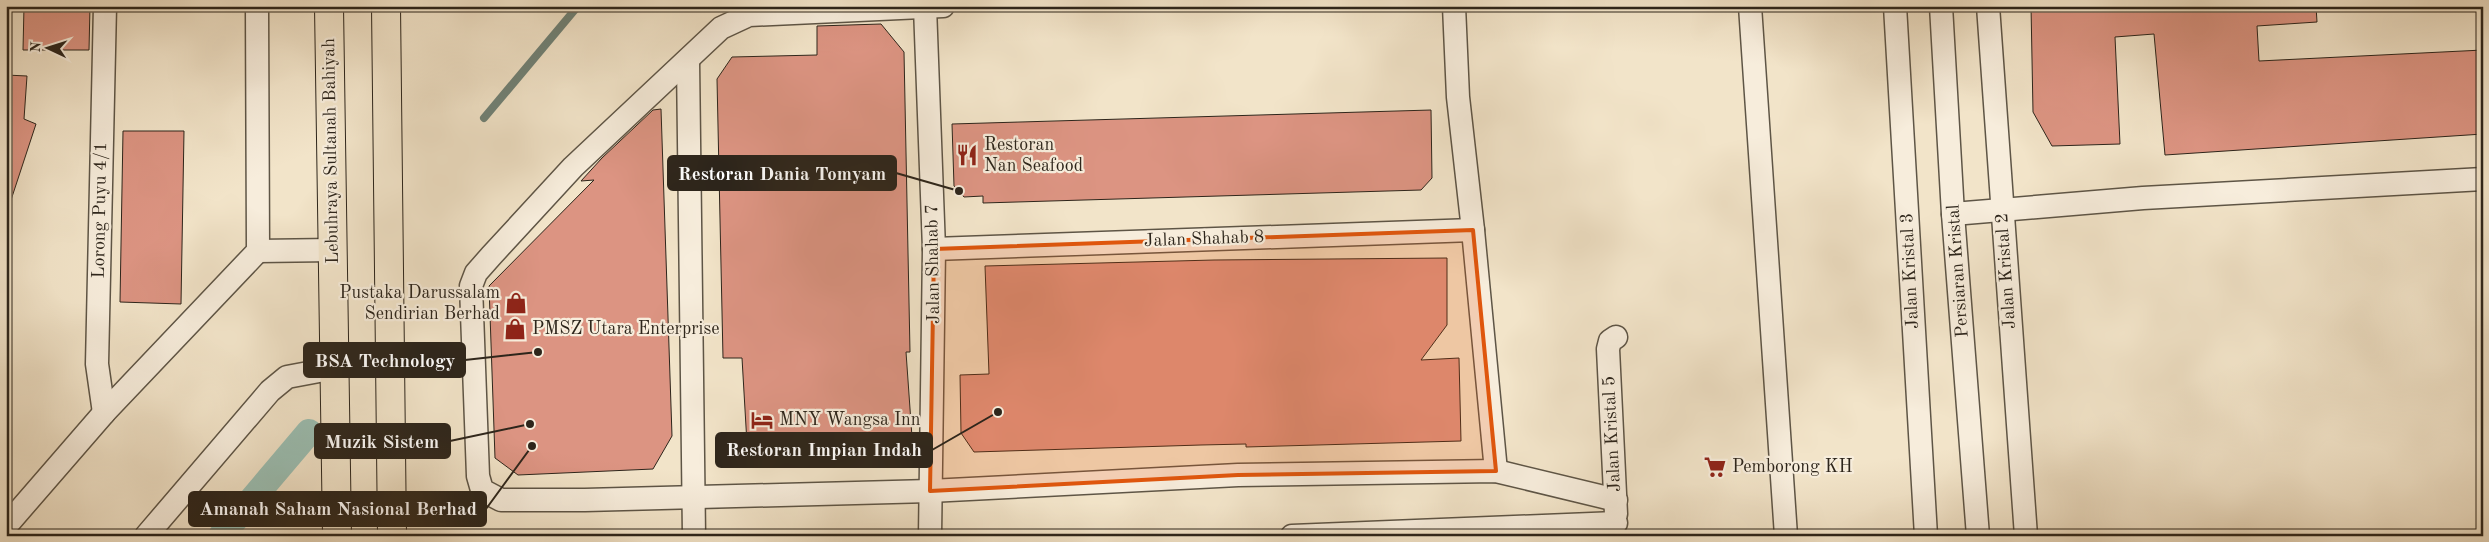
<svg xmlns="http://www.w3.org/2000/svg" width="2489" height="542" font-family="'Old Standard TT',serif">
<rect width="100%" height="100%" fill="#f2e4c9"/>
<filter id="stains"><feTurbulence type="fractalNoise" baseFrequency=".004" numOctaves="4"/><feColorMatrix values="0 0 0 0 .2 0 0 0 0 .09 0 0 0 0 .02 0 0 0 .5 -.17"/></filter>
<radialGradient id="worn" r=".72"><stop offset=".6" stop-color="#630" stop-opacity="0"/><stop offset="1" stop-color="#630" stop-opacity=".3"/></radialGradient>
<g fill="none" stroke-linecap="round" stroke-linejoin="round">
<polyline stroke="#6f8176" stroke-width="8" points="484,118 578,6"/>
<polyline stroke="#9bbfb3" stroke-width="26" points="221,536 309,432"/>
</g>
<g fill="#dc9482" stroke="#2d251b">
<polygon points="24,6 90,6 89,50 23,50"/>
<polygon points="2031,6 2316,6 2317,22 2257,26 2259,61 2483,50 2483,134 2165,155 2154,34 2115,37 2120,144 2052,146 2033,112"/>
<polygon points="881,24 904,52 910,352 906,352 912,437 896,453 748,461 742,358 723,358 717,79 732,57 817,55 817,26"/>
<polygon points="6,75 27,76 24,119 36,124 10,203 6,202"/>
<polygon points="661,109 672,436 653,469 518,475 495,458 489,286 594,180 581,181 602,158 653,110"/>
<polygon points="1431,110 1432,178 1421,190 983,203 983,196 964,197 954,186 952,124"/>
<polygon points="123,131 184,131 181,304 120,302"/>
<polygon points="1447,258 1447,325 1421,360 1459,358 1461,441 1246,447 1246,444 1201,445 974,452 961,433 960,375 989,374 985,266 1214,260"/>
</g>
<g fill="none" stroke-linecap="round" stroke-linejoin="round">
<g stroke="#5e5546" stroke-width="25">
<g id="street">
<polyline points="943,6 749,15 721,28 573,167 491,256 476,273 471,286 478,476 482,490 501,500 585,500 930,491 1238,475 1496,471 1616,500"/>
<polyline points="1454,6 1458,97 1473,230 1496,471"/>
<polyline points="1750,6 1786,536"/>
<polyline points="1895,6 1926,536"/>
<polyline points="1941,6 1953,214 1978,536"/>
<polyline points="1988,6 2026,536"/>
<polyline points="925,7 934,249 930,536"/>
<polyline points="688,61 694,536"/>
<polyline points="1953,214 2143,198 2483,179"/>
<polyline points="934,249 1473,230"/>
<polyline points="258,251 333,250"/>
<polyline points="104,413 97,364 105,6"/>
<polyline points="1616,514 1608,349 1610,341 1616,337"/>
<polyline points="6,526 104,413 258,251 257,6"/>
<polyline points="146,536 270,391 287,377 335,368"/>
<polyline points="1292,536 1616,523"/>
</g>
</g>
<g stroke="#2d251b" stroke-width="30">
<g id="primary">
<polyline points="329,6 337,536"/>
<polyline points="386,6 392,536"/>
</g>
</g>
<use href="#street" stroke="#f7eddc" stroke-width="22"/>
<use href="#primary" stroke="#f2e4c9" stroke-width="28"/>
</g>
<path fill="#df560d" fill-opacity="0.2" stroke="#df560d" stroke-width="4" stroke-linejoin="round" d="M 1473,230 L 1496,471 L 1238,475 L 930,491 L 934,249 Z"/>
<defs>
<g id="restaurant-bare" transform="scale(1.725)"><path d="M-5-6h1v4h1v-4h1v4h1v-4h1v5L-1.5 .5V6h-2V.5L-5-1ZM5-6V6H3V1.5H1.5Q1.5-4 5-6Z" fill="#8f2418" stroke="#f7eddc" stroke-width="2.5" paint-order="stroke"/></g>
<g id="shop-bare" transform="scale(1.725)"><path d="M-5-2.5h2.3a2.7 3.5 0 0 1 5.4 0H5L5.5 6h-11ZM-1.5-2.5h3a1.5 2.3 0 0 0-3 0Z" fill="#8f2418" stroke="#f7eddc" stroke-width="2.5" paint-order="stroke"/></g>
<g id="hotel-bare" transform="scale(1.725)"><path d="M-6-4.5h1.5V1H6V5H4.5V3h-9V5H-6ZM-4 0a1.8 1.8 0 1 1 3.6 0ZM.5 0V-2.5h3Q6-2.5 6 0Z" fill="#8f2418" stroke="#f7eddc" stroke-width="2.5" paint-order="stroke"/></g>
<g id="supermarket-bare" transform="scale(1.725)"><path d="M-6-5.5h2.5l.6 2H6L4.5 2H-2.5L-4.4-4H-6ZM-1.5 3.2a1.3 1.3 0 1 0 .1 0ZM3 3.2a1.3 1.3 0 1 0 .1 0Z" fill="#8f2418" stroke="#f7eddc" stroke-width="2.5" paint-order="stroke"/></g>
</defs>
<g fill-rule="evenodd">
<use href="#restaurant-bare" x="967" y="155"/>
<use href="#shop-bare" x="516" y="303"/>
<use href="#shop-bare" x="515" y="329"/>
<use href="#hotel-bare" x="762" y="420"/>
<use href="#supermarket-bare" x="1715" y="467"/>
</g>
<g text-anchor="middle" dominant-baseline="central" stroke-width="4.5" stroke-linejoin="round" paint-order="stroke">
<g font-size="18" fill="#2d251b" stroke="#f7eddc" text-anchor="start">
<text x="984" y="145">Restoran<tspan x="984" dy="21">Nan Seafood</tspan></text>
<text x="500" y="293" text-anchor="end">Pustaka Darussalam<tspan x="500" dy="21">Sendirian Berhad</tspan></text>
<text x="532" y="329">PMSZ Utara Enterprise</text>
<text x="779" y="420">MNY Wangsa Inn</text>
<text x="1732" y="467">Pemborong KH</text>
</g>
<g font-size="18" fill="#2d251b" stroke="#f7eddc">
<text transform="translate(331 151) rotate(-91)">Lebuhraya Sultanah Bahiyah</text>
<text transform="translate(100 210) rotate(-89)">Lorong Puyu 4/1</text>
<text transform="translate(1204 239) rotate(-2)">Jalan Shahab 8</text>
<text transform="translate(933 264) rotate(-91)">Jalan Shahab 7</text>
<text transform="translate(1910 271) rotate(-93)">Jalan Kristal 3</text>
<text transform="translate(1958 271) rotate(-94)">Persiaran Kristal</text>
<text transform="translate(2006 271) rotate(-94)">Jalan Kristal 2</text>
<text transform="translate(1612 434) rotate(-93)">Jalan Kristal 5</text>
</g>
</g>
<path fill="none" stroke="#2d251b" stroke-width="2" d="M959 191L896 173M538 352L465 360M530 424L450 441M998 412L932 450M532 446L486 509"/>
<g fill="#2d251b" stroke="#f7eddc" stroke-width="2">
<circle cx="959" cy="191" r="5"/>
<circle cx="538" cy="352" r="5"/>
<circle cx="530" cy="424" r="5"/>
<circle cx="998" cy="412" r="5"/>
<circle cx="532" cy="446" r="5"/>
</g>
<g fill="#2d251b" stroke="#2d251b" stroke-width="2">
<rect x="668" y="156" width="228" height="34" rx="5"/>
<rect x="304" y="343" width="161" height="34" rx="5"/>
<rect x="315" y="424" width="135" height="34" rx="5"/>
<rect x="716" y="433" width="216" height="34" rx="5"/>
<rect x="189" y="492" width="297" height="34" rx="5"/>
</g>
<g font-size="19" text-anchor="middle" font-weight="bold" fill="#fff">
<text x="782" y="180">Restoran Dania Tomyam</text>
<text x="385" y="367">BSA Technology</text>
<text x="382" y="448">Muzik Sistem</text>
<text x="824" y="456">Restoran Impian Indah</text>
<text x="338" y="515">Amanah Saham Nasional Berhad</text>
</g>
<rect width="2489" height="542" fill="none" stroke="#f2e4c9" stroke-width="25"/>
<rect x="8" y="8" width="2474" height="527" fill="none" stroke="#2d251b" stroke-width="2.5"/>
<rect x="12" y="12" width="2464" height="517" fill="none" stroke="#2d251b"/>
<g transform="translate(48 48) rotate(274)" stroke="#f7eddc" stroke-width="4" paint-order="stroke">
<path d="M0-4L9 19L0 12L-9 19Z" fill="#2d251b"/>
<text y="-8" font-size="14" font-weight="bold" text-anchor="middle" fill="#2d251b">N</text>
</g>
<rect width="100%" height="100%" filter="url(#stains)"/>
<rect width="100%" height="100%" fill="url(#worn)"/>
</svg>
